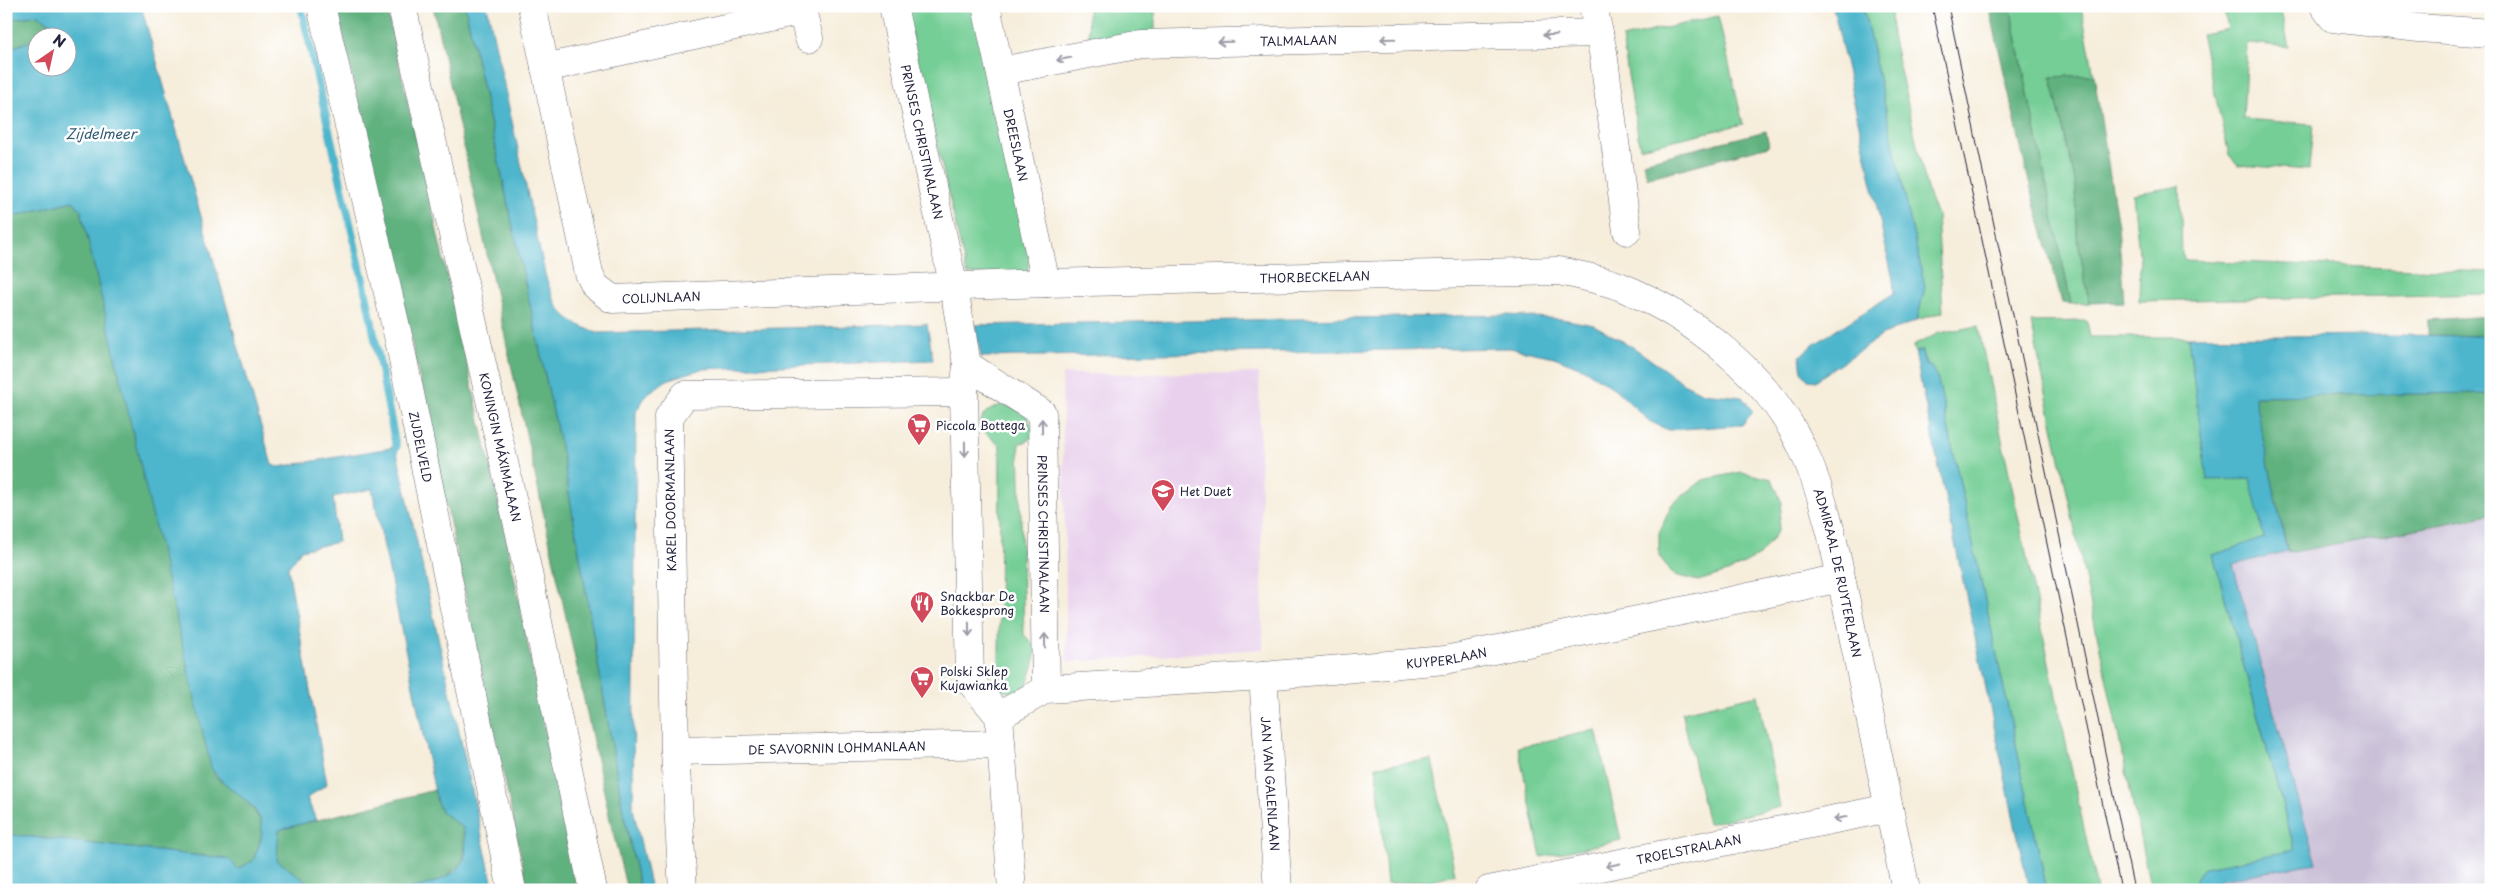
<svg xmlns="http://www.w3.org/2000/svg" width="2497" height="896" font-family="'Playpen Sans',sans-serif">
<rect width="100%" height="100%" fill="#fff"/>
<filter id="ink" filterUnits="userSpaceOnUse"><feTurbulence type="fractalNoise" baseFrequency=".02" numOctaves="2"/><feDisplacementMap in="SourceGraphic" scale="10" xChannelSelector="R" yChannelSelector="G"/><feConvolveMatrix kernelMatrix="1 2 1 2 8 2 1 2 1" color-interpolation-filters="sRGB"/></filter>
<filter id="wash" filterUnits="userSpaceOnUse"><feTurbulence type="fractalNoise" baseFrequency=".0096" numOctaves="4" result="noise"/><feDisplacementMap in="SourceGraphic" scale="20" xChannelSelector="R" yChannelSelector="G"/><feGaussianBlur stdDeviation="1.12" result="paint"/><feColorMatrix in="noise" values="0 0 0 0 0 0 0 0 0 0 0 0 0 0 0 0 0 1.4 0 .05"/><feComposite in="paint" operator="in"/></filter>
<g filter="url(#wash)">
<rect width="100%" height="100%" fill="#f6edda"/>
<polygon fill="#e9d1ed" points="1259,373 1263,649 1067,662 1062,374"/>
<polygon fill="#c9bfd7" points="2491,508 2491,890 2209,890 2218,880 2315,863 2231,565 2263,555"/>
<g fill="#74ce95" stroke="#4b7868">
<polygon points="905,6 975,6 1029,259 1027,276 967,274"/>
<polygon points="1088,6 1155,6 1155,39 1089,46"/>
<polygon points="1863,6 1891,6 1892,35 1928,193 1937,215 1943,312 1917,320 1925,287"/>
<polygon points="2010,6 2081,6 2094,75 2051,77 2076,185 2077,235 2089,303 2071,304"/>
<polygon points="2223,6 2280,6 2289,47 2247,43 2243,119 2313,124 2309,170 2238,165 2229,155 2201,34 2228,29"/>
<polygon points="1718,16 1743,124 1640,148 1622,38"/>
<polygon points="2180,186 2182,254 2185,260 2491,272 2491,294 2139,301 2140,264 2133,194"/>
<polygon points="2087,321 2090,337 2188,337 2207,479 2250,479 2265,538 2213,555 2295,851 2206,867 2196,878 2193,890 2151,890 2031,322"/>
<polygon points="1978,326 2097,890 2047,890 1938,380 1927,366 1921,350 1915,352 1913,346 1939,333"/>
<path d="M 1000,405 C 1022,408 1029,413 1034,435 L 1026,442 L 1019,443 L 1024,635 L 1036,646 L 1034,664 L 1027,685 L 1013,693 L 987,687 L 999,674 L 1000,446 L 977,425 L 986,412 Z"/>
<polygon points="1741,472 1772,479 1782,503 1778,531 1759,556 1731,571 1698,581 1674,575 1659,556 1659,533 1672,504 1703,480"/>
<polygon points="1758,695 1780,807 1708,824 1682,712"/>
<polygon points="1596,730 1621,840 1541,857 1518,747"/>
<polygon points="1432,760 1455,874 1432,880 1387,884 1376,766"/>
</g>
<g fill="#5fb17e" stroke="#406a5c">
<polygon points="336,6 386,6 506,536 577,890 528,890 398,278"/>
<polygon points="433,6 465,6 563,457 623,810 640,890 627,890 611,824"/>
<polygon points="1989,6 2010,6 2071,304 2062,303 2027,174"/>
<path d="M 38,15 L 50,23 C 43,40 22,44 6,49 L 6,20 Z"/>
<polygon points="2094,75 2118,226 2124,302 2089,303 2077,235 2076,185 2051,77"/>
<polygon points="1766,131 1769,146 1647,178 1643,162"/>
<path d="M 73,201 L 81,210 L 215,776 C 230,787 263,810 262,831 C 261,841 256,852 253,861 L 238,870 L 229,859 L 6,834 L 6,218 Z"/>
<polygon points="2491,316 2491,336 2428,335 2428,320"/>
<polygon points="2491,393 2491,515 2288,553 2253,396"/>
<polygon points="434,790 442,812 463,828 465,850 462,863 444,879 412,889 350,890 308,883 277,860 279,830"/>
</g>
<g fill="#4db6cc" stroke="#386c84" fill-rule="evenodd">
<path d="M 6,6 L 141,6 L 272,465 L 279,467 L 396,447 L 494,890 L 386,890 C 409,889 448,885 462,863 C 468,854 465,838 463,828 L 442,812 L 437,802 L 372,489 L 333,497 L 338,542 L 301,550 L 288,568 L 327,784 L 307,798 L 316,820 L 279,830 L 277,860 L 308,883 L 350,890 L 6,890 L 6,834 L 229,859 L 238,869 L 253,861 C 256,853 262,840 262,831 C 263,801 222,790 211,767 L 81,210 L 73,201 L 6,218 L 6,49 C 22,44 43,40 50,23 L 38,15 L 6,20 ZM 38,38 L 68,38 L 68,68 L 38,68 Z"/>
<path d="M 465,6 L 487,6 L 545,274 C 557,311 560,318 597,333 L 927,324 L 933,360 L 702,369 L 667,380 L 647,394 L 636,412 L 633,808 L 651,890 L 640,890 L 623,810 L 563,457 Z"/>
<polygon points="1833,6 1863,6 1925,287 1917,320 1883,335 1815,381 1808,380 1802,373 1800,356 1810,347 1894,293 1893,280"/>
<polygon points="1508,315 1562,319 1594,325 1633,347 1683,383 1703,393 1742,397 1753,412 1742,425 1668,430 1649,421 1615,389 1584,369 1554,357 1510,348 981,357 975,325"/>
<polygon points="2383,335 2491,336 2491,393 2254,396 2287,551 2233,565 2316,863 2219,880 2210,890 2193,890 2196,878 2206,867 2295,850 2213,555 2264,538 2250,479 2207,480 2188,337"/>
<polygon points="1921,350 1926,366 1931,366 1938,380 2047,890 2029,890 1921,384 1915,352"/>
</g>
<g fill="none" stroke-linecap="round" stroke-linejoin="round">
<polyline stroke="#4db6cc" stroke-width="8" points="301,6 367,298 396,447"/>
</g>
</g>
<g filter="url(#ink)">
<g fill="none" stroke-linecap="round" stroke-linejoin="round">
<g stroke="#6c6973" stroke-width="29">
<g id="minor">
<path id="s1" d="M 321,6 L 399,340 L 512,890"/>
<path id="s2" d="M 402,6 L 520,534 L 593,890"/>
<path id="s3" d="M 532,6 L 589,273 L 595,286 L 612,299 L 1046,283 L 1559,271 C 1579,275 1600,279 1619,286 C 1693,316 1771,377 1804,452 C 1831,512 1841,581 1855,645 C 1872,727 1889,808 1906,890"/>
<polyline points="801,6 809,38"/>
<path id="s4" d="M 893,6 L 954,288 L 967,365 L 964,392 L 970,681 L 999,716 L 1012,890"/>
<path id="s5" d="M 986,6 L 1046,283"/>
<polyline points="1593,6 1603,52 1627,231"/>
<polyline points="2324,6 2333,18 2419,28 2491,33"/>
<polyline points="545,68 802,11"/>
<path id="s6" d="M 1001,71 L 1141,44 L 1599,33"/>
<path id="s7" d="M 967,365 L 1042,413 L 1046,689"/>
<path id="s8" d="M 1263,676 L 1278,890"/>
<path id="s9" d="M 999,716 L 1046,689 L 1263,676 L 1445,660 L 1841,578"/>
<path id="s10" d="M 675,751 L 1001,744"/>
<polyline points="683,890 675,751 669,417 685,395 964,392"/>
<path id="s11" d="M 1489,890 L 1889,808"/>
</g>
</g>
<use href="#minor" stroke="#fff" stroke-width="28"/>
<g stroke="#22223b" stroke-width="1">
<polyline points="1932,6 2121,890"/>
<polyline points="1948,6 2134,890"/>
</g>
</g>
<defs><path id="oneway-shaft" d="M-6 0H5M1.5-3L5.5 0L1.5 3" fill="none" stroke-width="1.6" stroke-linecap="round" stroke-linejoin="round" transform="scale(1.25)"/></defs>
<g stroke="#9c9ca7">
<use href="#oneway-shaft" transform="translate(1550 35) rotate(178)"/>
<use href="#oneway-shaft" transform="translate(1388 39) rotate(179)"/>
<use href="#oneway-shaft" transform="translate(1225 42) rotate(179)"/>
<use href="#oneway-shaft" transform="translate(1064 59) rotate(169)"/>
<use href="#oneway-shaft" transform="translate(1042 426) rotate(-91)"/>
<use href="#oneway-shaft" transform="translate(965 449) rotate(89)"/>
<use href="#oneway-shaft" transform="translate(969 629) rotate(89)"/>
<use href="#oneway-shaft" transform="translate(1045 641) rotate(-91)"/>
<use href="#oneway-shaft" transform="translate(1841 818) rotate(168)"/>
<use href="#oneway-shaft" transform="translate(1613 865) rotate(168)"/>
</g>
</g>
<defs>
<g id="supermarket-pin" transform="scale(1.25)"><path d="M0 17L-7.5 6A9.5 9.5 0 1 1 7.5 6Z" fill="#d1495b" stroke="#fff"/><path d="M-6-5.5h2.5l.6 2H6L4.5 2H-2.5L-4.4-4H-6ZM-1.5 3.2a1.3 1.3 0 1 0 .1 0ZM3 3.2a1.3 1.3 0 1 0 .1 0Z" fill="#fff"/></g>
<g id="school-pin" transform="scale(1.25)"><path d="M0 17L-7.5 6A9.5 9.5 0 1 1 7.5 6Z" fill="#d1495b" stroke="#fff"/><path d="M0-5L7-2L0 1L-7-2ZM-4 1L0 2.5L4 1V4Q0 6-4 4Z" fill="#fff"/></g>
<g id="restaurant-pin" transform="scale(1.25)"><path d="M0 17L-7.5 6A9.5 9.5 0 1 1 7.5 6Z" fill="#d1495b" stroke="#fff"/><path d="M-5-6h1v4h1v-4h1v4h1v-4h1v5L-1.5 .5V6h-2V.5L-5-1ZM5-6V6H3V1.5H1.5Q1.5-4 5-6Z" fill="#fff"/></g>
</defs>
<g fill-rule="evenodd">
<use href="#supermarket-pin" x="919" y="425"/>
<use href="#school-pin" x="1163" y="491"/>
<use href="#restaurant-pin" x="922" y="603"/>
<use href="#supermarket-pin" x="922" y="678"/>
</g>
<g text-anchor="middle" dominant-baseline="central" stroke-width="5" stroke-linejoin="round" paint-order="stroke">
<g font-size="12" fill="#22223b" stroke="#fff">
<text stroke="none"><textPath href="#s6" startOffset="300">TALMALAAN</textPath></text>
<text stroke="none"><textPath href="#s4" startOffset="139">PRINSES CHRISTINALAAN</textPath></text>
<text stroke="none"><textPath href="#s5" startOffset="142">DREESLAAN</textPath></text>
<text stroke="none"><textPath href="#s3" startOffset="1012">THORBECKELAAN</textPath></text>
<text stroke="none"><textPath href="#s3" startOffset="358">COLIJNLAAN</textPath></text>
<text stroke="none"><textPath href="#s1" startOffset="452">ZIJDELVELD</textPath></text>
<text stroke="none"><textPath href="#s2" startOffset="452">KONINGIN MÁXIMALAAN</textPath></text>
<text transform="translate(670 500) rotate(-91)">KAREL DOORMANLAAN</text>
<text stroke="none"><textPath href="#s7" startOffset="210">PRINSES CHRISTINALAAN</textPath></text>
<text stroke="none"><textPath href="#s3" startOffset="1698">ADMIRAAL DE RUYTERLAAN</textPath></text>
<text stroke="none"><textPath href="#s9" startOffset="456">KUYPERLAAN</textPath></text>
<text stroke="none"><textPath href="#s10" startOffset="162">DE SAVORNIN LOHMANLAAN</textPath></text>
<text stroke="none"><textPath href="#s8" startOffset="108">JAN VAN GALENLAAN</textPath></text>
<text stroke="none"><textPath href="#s11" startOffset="204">TROELSTRALAAN</textPath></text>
</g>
<g font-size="12" fill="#22223b" stroke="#fff" text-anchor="start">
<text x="936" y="425">Piccola Bottega</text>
<text x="1180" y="491">Het Duet</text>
<text x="940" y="596">Snackbar De<tspan x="940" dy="14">Bokkesprong</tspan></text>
<text x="940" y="671">Polski Sklep<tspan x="940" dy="14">Kujawianka</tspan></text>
</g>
<g font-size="14" font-style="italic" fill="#335d75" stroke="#fff">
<text x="101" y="133">Zijdelmeer</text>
</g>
</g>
<rect width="2497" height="896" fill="none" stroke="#fff" stroke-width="25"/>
<g transform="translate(52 52) rotate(34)"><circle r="24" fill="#ffffff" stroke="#a7a7b1"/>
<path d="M0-4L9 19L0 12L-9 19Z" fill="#d1495b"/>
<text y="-8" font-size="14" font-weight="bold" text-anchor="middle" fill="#22223b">N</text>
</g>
</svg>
